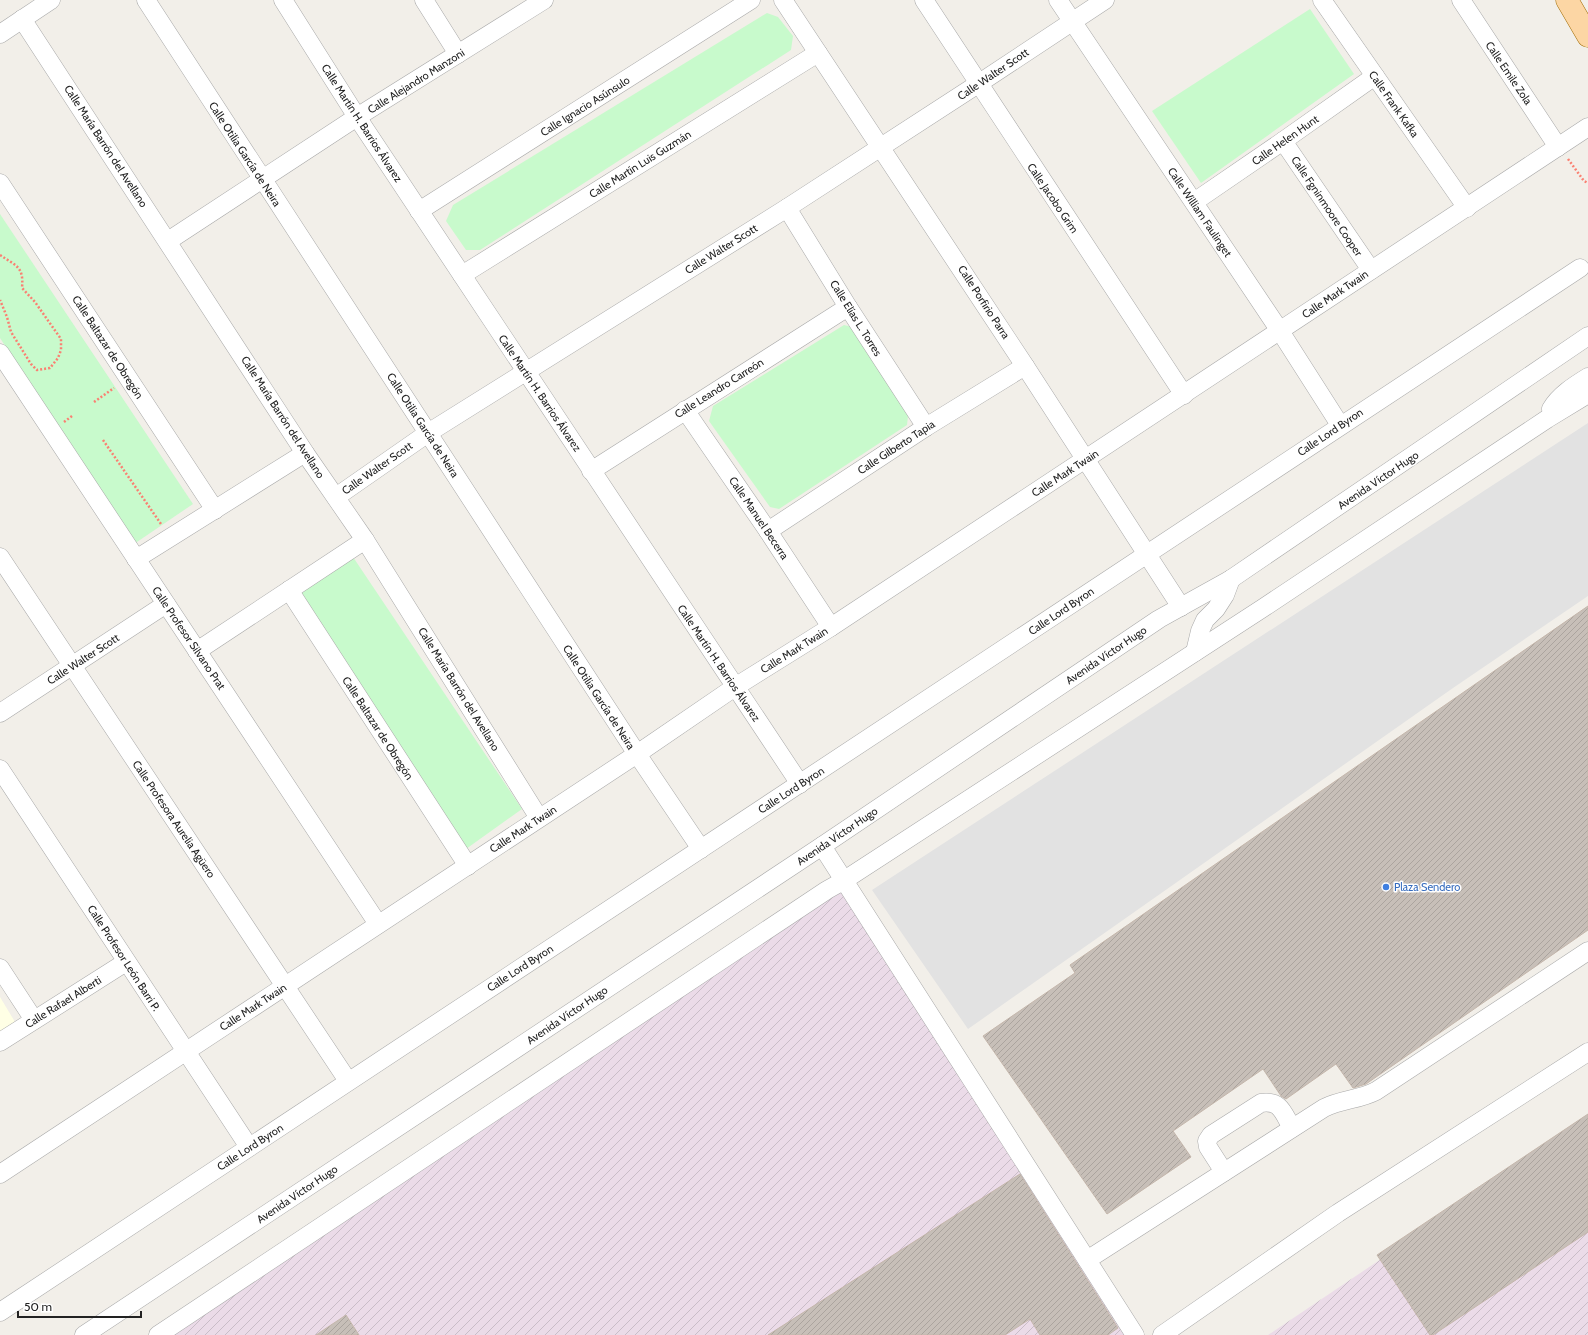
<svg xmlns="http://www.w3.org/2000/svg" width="1588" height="1335" font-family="Cabin,sans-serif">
<defs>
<pattern id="industrial-furrows" width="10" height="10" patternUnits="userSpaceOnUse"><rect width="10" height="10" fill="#ebdbe8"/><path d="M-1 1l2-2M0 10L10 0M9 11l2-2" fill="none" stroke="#c9bcc7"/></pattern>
<pattern id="building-hatch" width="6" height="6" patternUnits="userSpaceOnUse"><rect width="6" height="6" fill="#c7bfb8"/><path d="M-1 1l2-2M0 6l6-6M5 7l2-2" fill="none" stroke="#aba49e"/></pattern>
</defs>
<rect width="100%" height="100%" fill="#f2efe9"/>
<g fill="url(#industrial-furrows)">
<polygon points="835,881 1129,1335 157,1335"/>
<polygon points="1588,1120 1588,1335 1268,1335"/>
</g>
<polygon fill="#ffffe5" points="0,997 15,1022 13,1027 0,1035"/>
<g fill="#c8facc">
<polygon points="1310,9 1354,74 1201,183 1152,111"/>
<polygon points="767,13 778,17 793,36 791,50 480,250 466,250 446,221 453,205"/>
<polygon points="0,214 193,504 134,544 0,338"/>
<polygon points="844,325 852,327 908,416 907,425 779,509 770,507 709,421 713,406"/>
<polygon points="353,557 522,809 466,849 296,594"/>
</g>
<polygon fill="#e2e2e2" points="1588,423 1588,596 1453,688 968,1029 872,890"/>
<g fill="url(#building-hatch)" stroke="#c4b6ab">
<polygon points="1588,606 1588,930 1366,1084 1353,1088 1336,1064 1286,1099 1281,1096 1263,1069 1173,1131 1191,1157 1107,1214 983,1036 1075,973 1070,965"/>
<polygon points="1588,1114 1588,1232 1433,1335 1430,1335 1377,1255"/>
<polygon points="1020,1174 1118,1328 1108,1335 1040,1335 1030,1319 1005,1335 768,1335"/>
<polygon points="346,1315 359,1335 316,1335"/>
</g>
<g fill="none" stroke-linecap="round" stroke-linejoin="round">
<g stroke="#a9a9a9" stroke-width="19">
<g id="minor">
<polyline points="146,0 637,754 701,849"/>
<polyline points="283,0 357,117 800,784"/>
<polyline points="424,0 458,54"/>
<polyline points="783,0 1025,366 1181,607"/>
<polyline points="924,0 1184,395"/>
<polyline points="1058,0 1280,331 1340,425"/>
<polyline points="1322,0 1467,208"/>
<polyline points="1461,0 1558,147"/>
<polyline points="22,19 305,453 365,540 539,818"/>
<polyline points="0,34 51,0"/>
<polyline points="1283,141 1371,270"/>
<polyline points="0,183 215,510"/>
<polyline points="1194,202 1283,141 1375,76"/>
<polyline points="787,208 848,307 926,427"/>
<polyline points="419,211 751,0"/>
<polyline points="168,241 357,117 544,0"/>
<polyline points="462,275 818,53"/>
<polyline points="0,353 378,924"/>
<path d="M 1551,409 C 1559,395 1575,385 1588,377"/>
<polyline points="685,410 768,531 831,627"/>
<polyline points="591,471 848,307"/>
<polyline points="336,497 428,433 787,208 978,84 1105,0"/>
<polyline points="768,531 926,427 1025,366"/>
<polyline points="0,557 348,1081"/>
<polyline points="136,559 305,453"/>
<polyline points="289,590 468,866"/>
<polyline points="197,651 365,540"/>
<polyline points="1195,652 1200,631 1205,620 1216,609 1225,595 1231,579"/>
<polyline points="0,713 166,604"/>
<polyline points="0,769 249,1147"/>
<polyline points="822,846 1135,1335"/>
<polyline points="0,968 34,1020"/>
<polyline points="0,1042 126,962"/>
<path d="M 1224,1172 L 1208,1147 L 1207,1141 L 1211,1135 L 1261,1103 C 1281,1100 1283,1113 1292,1128"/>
<polyline points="0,1174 637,754 735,687 831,627 1588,127"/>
<path d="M 1087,1260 L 1324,1108 C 1342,1099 1359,1100 1376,1091 L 1588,951"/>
<polyline points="0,1312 1580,268"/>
<polyline points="84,1335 822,846 1159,619 1231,579 1588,336"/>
<polyline points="158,1335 827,890 843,881 1263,608 1547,419 1588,394"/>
<polyline points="1162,1335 1338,1213 1588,1052"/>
</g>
</g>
<g stroke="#a06b00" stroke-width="23">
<polyline id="major" points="1567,0 1588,36"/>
</g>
<g stroke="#fa8072" stroke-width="2.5" stroke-dasharray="2 2" stroke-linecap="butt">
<polyline points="1568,159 1584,181 1588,183"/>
<path d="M 0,255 C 16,266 24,266 22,288 L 35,302 L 61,339 L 61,350 L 58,358 L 50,368 L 37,370 L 31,364 L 11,332 L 7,317 L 0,300"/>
<polyline points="94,402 114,388"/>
<polyline points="64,422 72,416"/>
<polyline points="103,440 161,524"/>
</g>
<use href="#minor" stroke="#fff" stroke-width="18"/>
<use href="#major" stroke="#fcd6a4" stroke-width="22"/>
</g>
<circle fill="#3f7fe0" stroke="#fff" stroke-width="1.5" cx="1386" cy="887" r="4"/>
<g text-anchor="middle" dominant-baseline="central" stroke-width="3" stroke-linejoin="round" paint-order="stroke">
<g font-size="11" fill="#222" stroke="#fff">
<text transform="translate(1509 73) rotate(56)">Calle Emile Zola</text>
<text transform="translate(993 74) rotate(-34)">Calle Walter Scott</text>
<text transform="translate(416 81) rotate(-32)">Calle Alejandro Manzoni</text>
<text transform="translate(1394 104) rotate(55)">Calle Frank Kafka</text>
<text transform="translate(585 106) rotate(-32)">Calle Ignacio Asúnsulo</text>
<text transform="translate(362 123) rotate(57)">Calle Martín H. Barrios Álvarez</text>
<text transform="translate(1285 140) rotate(-35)">Calle Helen Hunt</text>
<text transform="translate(106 146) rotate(57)">Calle María Barrón del Avellano</text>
<text transform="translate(245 154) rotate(57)">Calle Otilia García de Neira</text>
<text transform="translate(640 164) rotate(-32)">Calle Martín Luis Guzmán</text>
<text transform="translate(1053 198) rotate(56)">Calle Jacobo Grim</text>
<text transform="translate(1327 206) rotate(56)">Calle Fgninmoore Cooper</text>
<text transform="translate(1200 212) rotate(56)">Calle William Faulinget</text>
<text transform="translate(721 249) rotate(-32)">Calle Walter Scott</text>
<text transform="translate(1335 294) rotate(-34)">Calle Mark Twain</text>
<text transform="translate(984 302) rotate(57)">Calle Porfirio Parra</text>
<text transform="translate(856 318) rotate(58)">Calle Elías L. Torres</text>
<text transform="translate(108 347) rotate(57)">Calle Baltazar de Obregón</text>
<text transform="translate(719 388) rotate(-32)">Calle Leandro Carreón</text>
<text transform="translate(540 393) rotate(56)">Calle Martín H. Barrios Álvarez</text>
<text transform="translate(283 417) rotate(57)">Calle María Barrón del Avellano</text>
<text transform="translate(423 425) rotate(57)">Calle Otilia García de Neira</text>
<text transform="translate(1330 432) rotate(-34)">Calle Lord Byron</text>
<text transform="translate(896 447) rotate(-33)">Calle Gilberto Tapia</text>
<text transform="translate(377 468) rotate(-35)">Calle Walter Scott</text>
<text transform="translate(1065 473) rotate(-33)">Calle Mark Twain</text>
<text transform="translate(1378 480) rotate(-34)">Avenida Víctor Hugo</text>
<text transform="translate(759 518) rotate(56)">Calle Manuel Becerra</text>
<text transform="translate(1061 611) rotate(-34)">Calle Lord Byron</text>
<text transform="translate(189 638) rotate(56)">Calle Profesor Silvano Prat</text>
<text transform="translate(794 650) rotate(-32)">Calle Mark Twain</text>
<text transform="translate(1106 655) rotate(-34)">Avenida Víctor Hugo</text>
<text transform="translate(83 659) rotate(-33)">Calle Walter Scott</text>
<text transform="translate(719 663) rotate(56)">Calle Martín H. Barrios Álvarez</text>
<text transform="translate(459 689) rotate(58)">Calle María Barrón del Avellano</text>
<text transform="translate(599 697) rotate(57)">Calle Otilia García de Neira</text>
<text transform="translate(378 728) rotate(57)">Calle Baltazar de Obregón</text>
<text transform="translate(791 790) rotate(-33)">Calle Lord Byron</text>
<text transform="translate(174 819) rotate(56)">Calle Profesora Aurelia Agüero</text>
<text transform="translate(523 829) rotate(-33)">Calle Mark Twain</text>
<text transform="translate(837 836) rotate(-34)">Avenida Víctor Hugo</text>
<text transform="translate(124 958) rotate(57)">Calle Profesor León Barri P.</text>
<text transform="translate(520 968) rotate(-33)">Calle Lord Byron</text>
<text transform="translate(63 1002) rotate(-32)">Calle Rafael Alberti</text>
<text transform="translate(253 1007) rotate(-33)">Calle Mark Twain</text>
<text transform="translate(567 1015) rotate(-34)">Avenida Víctor Hugo</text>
<text transform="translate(250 1147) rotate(-33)">Calle Lord Byron</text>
<text transform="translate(297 1194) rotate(-34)">Avenida Víctor Hugo</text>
</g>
<g font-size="11" fill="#366cbe" stroke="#fff" text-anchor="start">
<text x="1394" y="887">Plaza Sendero</text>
</g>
</g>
<path d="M18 1311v6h123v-6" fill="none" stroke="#222222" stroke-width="2"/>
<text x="24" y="1311" font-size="12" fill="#222222" stroke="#ffffff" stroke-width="3" paint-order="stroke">50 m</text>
</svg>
